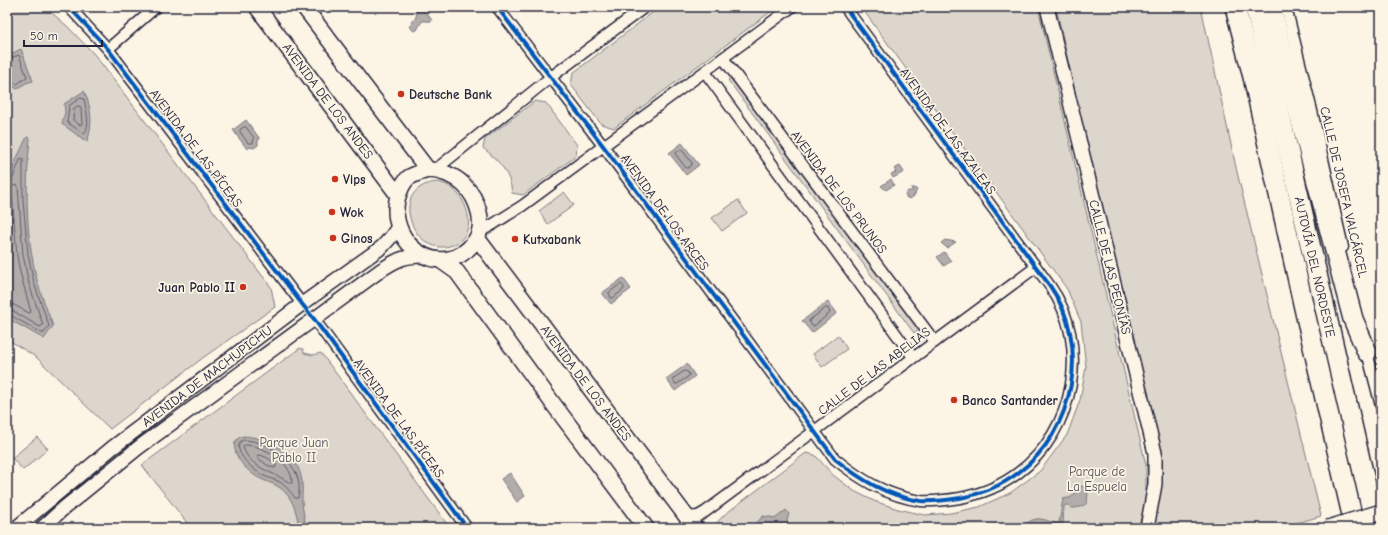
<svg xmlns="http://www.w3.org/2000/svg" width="1388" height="535" font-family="'Comic Neue',sans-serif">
<rect width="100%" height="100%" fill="#fcf5e5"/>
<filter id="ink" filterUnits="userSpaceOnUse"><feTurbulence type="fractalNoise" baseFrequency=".025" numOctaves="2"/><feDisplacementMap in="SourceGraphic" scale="8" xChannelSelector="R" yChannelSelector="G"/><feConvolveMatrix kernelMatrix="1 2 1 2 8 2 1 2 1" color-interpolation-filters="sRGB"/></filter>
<g filter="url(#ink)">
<g fill="#dcd6cc" stroke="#7f7c84">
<polygon points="7,7 45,7 67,26 94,54 271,287 275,307 204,357 110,429 36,357 7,339"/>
<polygon points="660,7 777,7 614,128 601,124 571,85 573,73"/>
<polygon points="861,7 1038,7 1146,465 1146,493 1144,508 1138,528 712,528 724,515 806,453 815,455 833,475 854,491 874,501 898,509 925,515 951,513 979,507 1010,493 1040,471 1067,435 1080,400 1086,367 1081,322 1067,289"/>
<polygon points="1056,7 1201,7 1237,172 1321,516 1280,528 1152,528 1161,480"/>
<polygon points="731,78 919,330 914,333 728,80"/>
<path d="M 535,101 L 546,103 L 577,145 L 576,156 L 523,195 L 512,193 C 510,172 499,161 483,148 L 485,139 Z"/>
<path d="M 437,182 C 443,183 448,185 453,189 C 469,202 477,233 455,244 C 415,263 384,187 437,182 Z"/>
<polygon points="564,192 574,205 548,224 539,211"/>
<polygon points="738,200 747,213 722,231 712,218"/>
<polygon points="838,335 847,349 822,367 813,354"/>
<polygon points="300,348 303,349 304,353 313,355 321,353 450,528 191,528 142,465"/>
<polygon points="37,437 48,449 23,470 12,458"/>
</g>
<g fill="#b2adab" stroke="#78757e">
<polygon points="417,7 429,7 428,15 432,20 431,22 428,21 422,21 417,30 414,31 409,27 416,17"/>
<polygon points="21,49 33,81 26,83 17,89 7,83 7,56"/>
<path d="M 84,91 C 92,108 93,125 87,142 L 62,124 L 65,112 L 64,104 Z"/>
<polygon points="246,120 260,139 258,140 258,145 254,148 250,147 247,149 233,130"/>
<path d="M 27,137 L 30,138 C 26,181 25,225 34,267 C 38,288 46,307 53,326 L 44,339 L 7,318 L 7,184 L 14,164 Z"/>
<polygon points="682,143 699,165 686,175 669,153"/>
<polygon points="900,166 904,172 893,178 891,174 896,172 894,169"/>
<polygon points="891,179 894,185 886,190 881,186"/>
<polygon points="911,188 915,188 917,190 914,196 910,199 907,198 905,195 908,191 913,191"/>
<polygon points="945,240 956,242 947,248 941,243"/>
<polygon points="944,252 951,261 944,266 937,257"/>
<polygon points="623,278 631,289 611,304 602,293"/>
<polygon points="828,301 837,313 812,333 802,321"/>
<polygon points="687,364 695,376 675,391 666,379"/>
<path d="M 243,436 C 266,437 295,451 301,476 C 303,484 302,492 302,500 C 302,509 305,519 306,528 L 299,528 C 297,514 294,502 285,492 C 279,486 273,484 266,481 C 253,477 238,463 235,450 C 233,442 237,438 243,436 Z"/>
<polygon points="510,473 525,496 517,502 501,479"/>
<path d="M 1077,486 L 1082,486 L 1088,492 L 1087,503 C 1082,507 1078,508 1071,508 L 1069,505 L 1066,505 L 1064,506 L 1063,522 L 1060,528 L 1044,526 L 1038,528 L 1020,528 C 1036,516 1038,517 1057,524 L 1059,523 L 1063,499 C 1074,497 1074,497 1077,486 Z"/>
<polygon points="786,510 789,514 787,520 789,528 752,528 763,516 776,518"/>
</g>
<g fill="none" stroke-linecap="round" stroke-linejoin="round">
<g stroke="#5c5a68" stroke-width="1">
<polyline points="7,59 19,55 27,77 17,84 7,80"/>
<path d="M 81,98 L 84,99 C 86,109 91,126 84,134 L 67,122 L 69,106 Z"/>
<polygon points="78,106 81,107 82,124 80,125 73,120 74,109"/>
<polygon points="244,127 246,127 254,138 253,143 248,143 240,132 240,130"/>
<polygon points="680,150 682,150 692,163 692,165 688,168 686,168 676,155 676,153"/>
<polyline points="7,183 12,180 20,160 23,159 23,201 28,254 34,283 49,326 44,333 42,333 10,315 7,314"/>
<polyline points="7,188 16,185 18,186 23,255 29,284 43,325 40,327 13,311 7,309"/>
<polyline points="7,194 11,194 12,195 17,256 20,272 31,312 29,313 14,305 7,303"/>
<polygon points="621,284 624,287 624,289 613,298 611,298 609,293"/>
<polygon points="826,308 828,308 830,313 814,326 812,326 809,321"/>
<polygon points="685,371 689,373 689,376 677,384 675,384 673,379"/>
<path d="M 244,440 C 272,441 306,466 298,498 L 295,498 C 291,492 286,486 280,482 C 274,479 268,478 262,475 C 254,470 233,453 240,442 Z"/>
<path d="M 245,445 C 263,445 293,462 292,483 L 290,483 C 274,472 249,468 243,447 Z"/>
<path d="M 258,455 C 264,455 272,460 276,465 L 276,467 L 274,468 L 267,465 L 258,458 Z"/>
</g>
<g stroke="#22223b" stroke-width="13">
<g id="minor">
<polyline points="69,7 108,49 302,304"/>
<path d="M 497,7 L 604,147 L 835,459 C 861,480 887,496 921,501 C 934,502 947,500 960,498 C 981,494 1001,486 1018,473 C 1075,431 1091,344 1050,286 L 845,7"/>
<polyline points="1286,7 1312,111 1343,247"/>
<polyline points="108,49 156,7"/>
<polyline points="723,58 935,342"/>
<polyline points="705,72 913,357"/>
<polyline points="435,170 551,77 645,7"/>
<polyline points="479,232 492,225 522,206 792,7"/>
<polyline points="314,319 467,528"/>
<polyline points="1366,348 1381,406"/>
<polyline points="686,517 698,516 705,512 1036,267"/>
</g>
</g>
<g stroke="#22223b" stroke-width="16">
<g id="tertiary">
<polyline points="1047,7 1155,453 1155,484 1147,528"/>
<polyline points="16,528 112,448 302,304 382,247 391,237 398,227"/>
<path d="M 42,528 L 64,508 L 138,448 L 381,270 C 398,259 404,256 424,256"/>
</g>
</g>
<g stroke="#22223b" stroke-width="18">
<g id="secondary">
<polyline points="257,7 398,195"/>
<polyline points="304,7 428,170"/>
<path d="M 428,170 C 441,170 455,176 464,185 C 477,198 487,224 475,241 C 444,284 388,246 397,200 C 399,192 402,184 408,178 C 414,174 422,172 428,170 Z"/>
<polyline points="477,238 695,528"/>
<polyline points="440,260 457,272 554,405 646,528"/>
</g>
</g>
<g stroke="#22223b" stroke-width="22">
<g id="motorway">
<polyline points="1235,7 1253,77 1304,308 1355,528"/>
<polyline points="1255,7 1376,528"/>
<polyline points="1271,7 1353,319 1367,352"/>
</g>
</g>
<use href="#minor" stroke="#fcf5e5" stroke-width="10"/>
<use href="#tertiary" stroke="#fcf5e5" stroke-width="13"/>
<use href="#secondary" stroke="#fcf5e5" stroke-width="15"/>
<use href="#motorway" stroke="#fcf5e5" stroke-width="19"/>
<g stroke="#22223b" stroke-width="18" stroke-linecap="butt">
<polyline id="secondary-bridge" points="1328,528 1381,512"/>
</g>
<use href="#secondary-bridge" stroke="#fcf5e5" stroke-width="15"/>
<g stroke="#fcf5e5" stroke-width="6">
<g id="cycleway">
<polyline points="69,7 108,49 302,304 314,319 467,528"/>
<path d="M 497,7 L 604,147 L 835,459 C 861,480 887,496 921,501 C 934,502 947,500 960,498 C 981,494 1001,486 1018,473 C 1075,431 1091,344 1050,286 L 845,7"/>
</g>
</g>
<use href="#cycleway" stroke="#0057b8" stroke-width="4"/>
</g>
</g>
<g fill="#c8321e" stroke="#fcf5e5" stroke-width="1.5">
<circle cx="401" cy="94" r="4"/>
<circle cx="335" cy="179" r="4"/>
<circle cx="332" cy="212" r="4"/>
<circle cx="333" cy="238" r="4"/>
<circle cx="515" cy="239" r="4"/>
<circle cx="243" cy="287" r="4"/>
<circle cx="954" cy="400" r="4"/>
</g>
<g text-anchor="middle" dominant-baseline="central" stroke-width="3.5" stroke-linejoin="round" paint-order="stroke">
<g font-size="13" font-weight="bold" fill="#22223b" stroke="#fcf5e5" text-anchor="start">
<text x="409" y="94">Deutsche Bank</text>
<text x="343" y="179">Vips</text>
<text x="340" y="212">Wok</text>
<text x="341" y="238">Ginos</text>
<text x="523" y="239">Kutxabank</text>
<text x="235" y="287" text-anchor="end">Juan Pablo II</text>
<text x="962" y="400">Banco Santander</text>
</g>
<g font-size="13" fill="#22223b" stroke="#fcf5e5">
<text transform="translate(328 101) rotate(53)">AVENIDA DE LOS ANDES</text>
<text transform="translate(948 131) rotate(54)">AVENIDA DE LAS AZALEAS</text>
<text transform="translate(196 148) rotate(53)">AVENIDA DE LAS PÍCEAS</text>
<text transform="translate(839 192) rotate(53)">AVENIDA DE LOS PRUNOS</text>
<text transform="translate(1344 192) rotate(77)">CALLE DE JOSEFA VALCÁRCEL</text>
<text transform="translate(665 212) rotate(54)">AVENIDA DE LOS ARCES</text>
<text transform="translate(1110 267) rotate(76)">CALLE DE LAS PEONÍAS</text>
<text transform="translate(1315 267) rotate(77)">AUTOVÍA DEL NORDESTE</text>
<text transform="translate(874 371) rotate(-37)">CALLE DE LAS ABELIAS</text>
<text transform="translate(207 376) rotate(-37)">AVENIDA DE MACHUPICHU</text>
<text transform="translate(586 383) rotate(53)">AVENIDA DE LOS ANDES</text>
<text transform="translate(399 418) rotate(54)">AVENIDA DE LAS PÍCEAS</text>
</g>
<g font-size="13" fill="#504f5f" stroke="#fcf5e5">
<text x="294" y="442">Parque Juan<tspan x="294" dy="15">Pablo II</tspan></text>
<text x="1097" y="471">Parque de<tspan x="1097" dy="15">La Espuela</tspan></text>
</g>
</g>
<rect width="1388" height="535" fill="none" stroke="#fcf5e5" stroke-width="24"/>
<rect x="12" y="12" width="1364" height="511" fill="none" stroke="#22223b" stroke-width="1.5" filter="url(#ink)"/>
<path d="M24 40v6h78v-6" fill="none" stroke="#22223b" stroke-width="2"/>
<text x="30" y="40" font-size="12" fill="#22223b" stroke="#fcf5e5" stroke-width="3" paint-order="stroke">50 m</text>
</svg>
